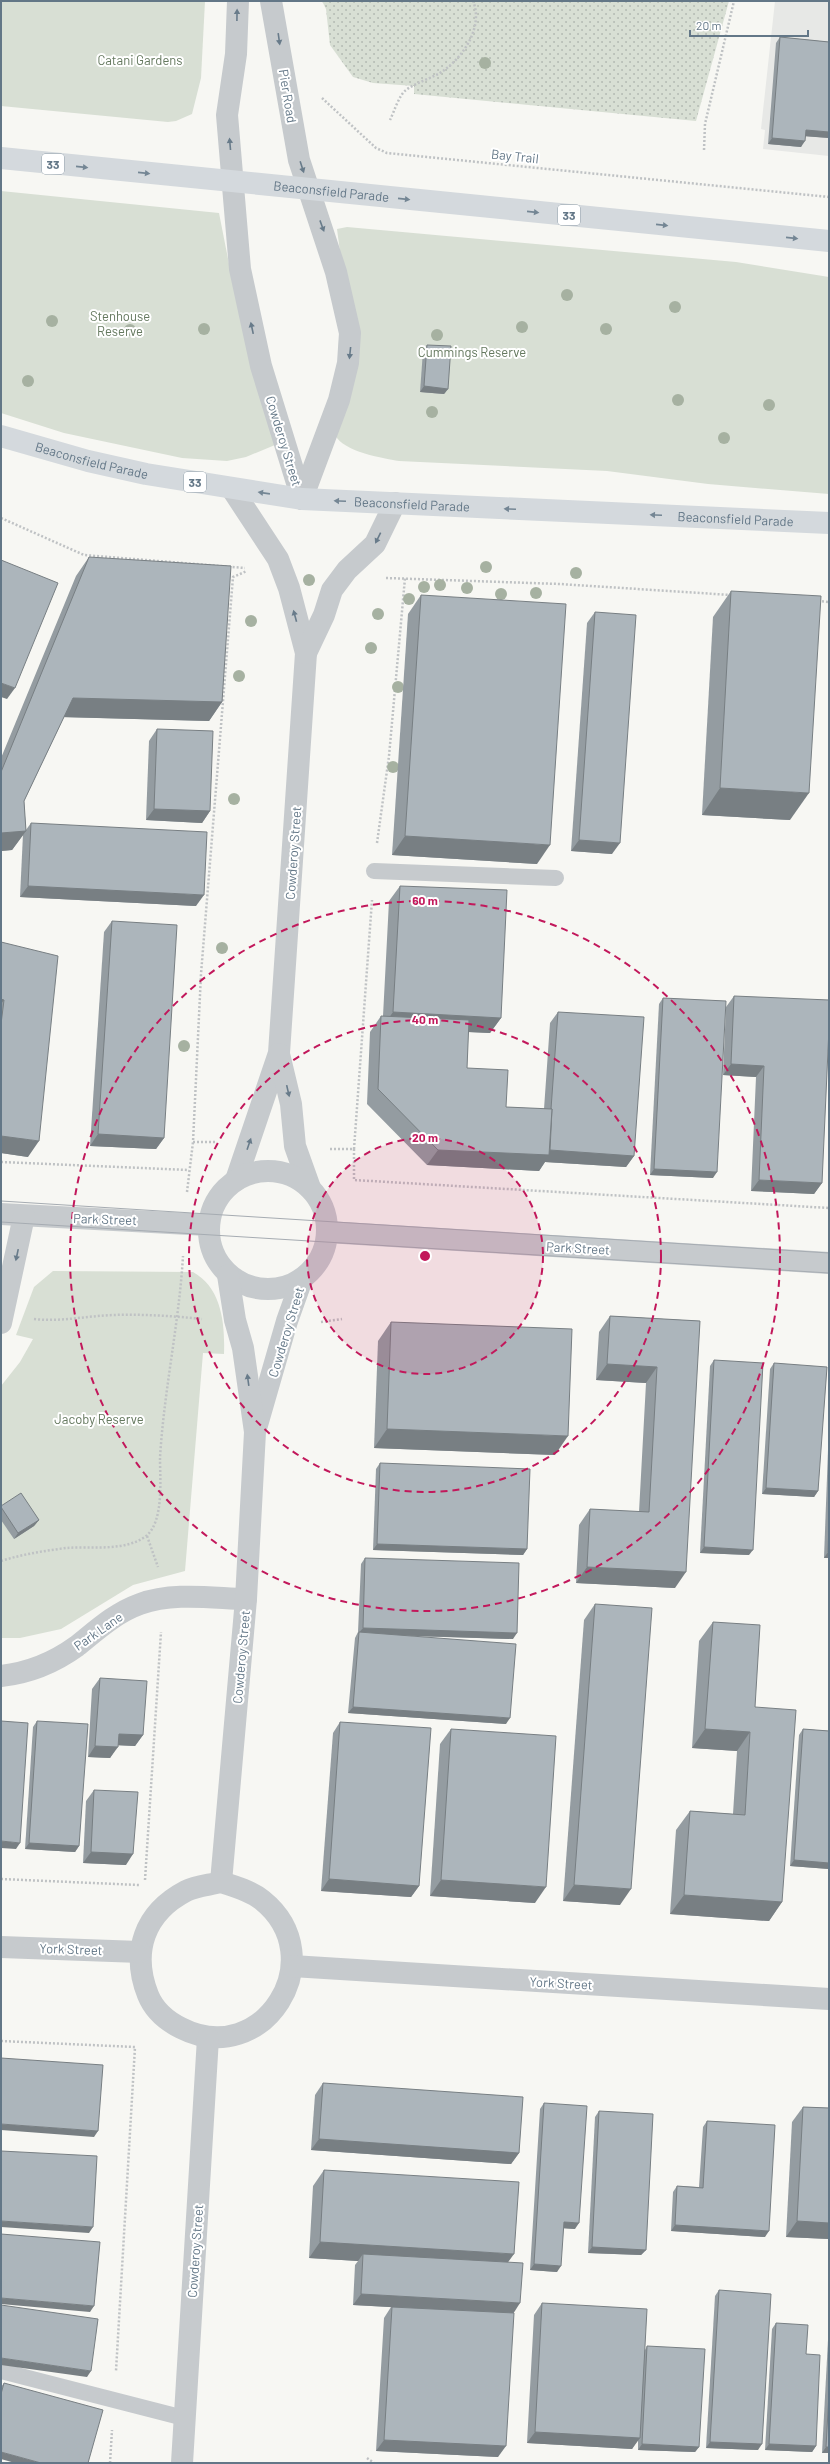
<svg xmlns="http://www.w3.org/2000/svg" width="830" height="2464" font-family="Barlow,sans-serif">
<defs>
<pattern id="grass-dots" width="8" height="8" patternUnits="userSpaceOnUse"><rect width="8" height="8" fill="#d8dfd4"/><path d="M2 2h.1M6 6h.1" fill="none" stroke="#b3bab2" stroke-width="1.8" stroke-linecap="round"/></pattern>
</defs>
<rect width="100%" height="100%" fill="#f7f7f3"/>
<polygon fill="#e7e8e6" points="775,1 829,1 829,156 763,149 765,130 761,129"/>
<polygon fill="url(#grass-dots)" points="322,1 729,1 696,121 414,94 414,86 373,83 353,77 330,45 326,9"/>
<g fill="#d8dfd4">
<polygon points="1,1 205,1 201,78 192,114 176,121 168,122 1,106"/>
<polygon points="1,191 219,213 231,274 275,445 246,457 227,461 182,458 64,433 1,413"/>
<path d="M 347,227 L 736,262 L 829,277 L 829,494 L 708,484 L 607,471 L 399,461 C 382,458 344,452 335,435 L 342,267 L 337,229 Z"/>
<path d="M 53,1271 L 193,1272 C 222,1288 225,1324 224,1354 L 203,1353 L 185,1571 L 133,1585 L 61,1629 L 20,1638 L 1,1638 L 1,1386 L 20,1362 L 33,1339 L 16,1335 L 34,1287 Z"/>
</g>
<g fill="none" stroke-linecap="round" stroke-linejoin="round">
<g stroke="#bfc2c4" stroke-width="2.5" stroke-dasharray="2 2" stroke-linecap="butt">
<polyline points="322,98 376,148 387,153 829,197"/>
<path d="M 390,120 C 394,112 399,95 406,90 C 418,81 435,78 447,68 C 466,53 483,25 473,1"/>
<polyline points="704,150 705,124 734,1"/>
<polyline points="1,518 84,555 245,568"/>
<polyline points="386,578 560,584 731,595"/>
<polyline points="818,601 829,602"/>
<polyline points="377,843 389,756 405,578"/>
<polyline points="215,1142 193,1142 201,974 233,577 247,571"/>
<polyline points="330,1149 354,1149 372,900"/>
<polyline points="354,1149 354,1180 829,1208"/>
<polyline points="1,1162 189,1170"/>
<polyline points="187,1192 193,1142"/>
<path d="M 34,1319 C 61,1322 86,1316 113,1315 C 143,1314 173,1316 202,1319"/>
<polyline points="321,1322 342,1319"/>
<polyline points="147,1536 158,1567"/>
<path d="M 1,1561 C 23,1554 44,1551 66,1548 C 91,1546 125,1552 146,1536 C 164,1522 160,1479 160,1458 C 164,1390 179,1324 183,1256"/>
<polyline points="1,1879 139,1885"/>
<polyline points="145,1880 161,1632"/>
<polyline points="1,2041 135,2047 116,2371"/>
<polyline points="367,2458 374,2463"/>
<polyline points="110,2463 112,2430"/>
</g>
<g stroke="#c6cacd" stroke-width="16">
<polyline points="374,871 556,878"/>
<polyline points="1,2371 184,2418"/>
</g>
<g stroke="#c6cacd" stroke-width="22">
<polyline points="238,1 236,54 227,115 240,269 261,366 302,499"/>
<polyline points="271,1 299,160 336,272 350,333 348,363 339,400 302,499"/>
<polyline points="232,489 278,559 289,588 306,653 279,1053 236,1180"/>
<polyline points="306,653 324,615 332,590 347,570 375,544 395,503"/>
<polyline points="279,1054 291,1104 295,1146 310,1188"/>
<circle cx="268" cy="1230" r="59"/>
<polyline points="1,1214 208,1225"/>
<polyline points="327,1232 829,1263"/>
<polyline points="1,1323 24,1216"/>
<polyline points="257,1425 287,1321 302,1279"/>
<path d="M 1,1676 C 28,1673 55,1662 77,1646 C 97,1630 115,1613 140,1604 C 173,1592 211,1598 246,1599"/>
<polyline points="221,1882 246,1599 255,1432 243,1348 235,1320 228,1275"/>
<path d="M 221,1882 C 234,1886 251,1891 262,1900 C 334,1958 263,2070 181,2028 C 167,2021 154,2010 148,1995 C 131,1952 144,1913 186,1891 C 196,1886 210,1885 221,1882 Z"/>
<polyline points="1,1947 140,1952"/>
<polyline points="292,1966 829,1999"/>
<polyline points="182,2463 208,2038"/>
</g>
<g stroke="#d4d9dd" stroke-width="22">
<path id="s1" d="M 1,158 L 829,241"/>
<path id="s2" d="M 1,436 L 88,461 L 146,474 L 302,499 L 829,523"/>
</g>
<g stroke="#a6acb2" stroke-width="1">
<polyline points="1,1201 829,1253"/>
<polyline points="1,1222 829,1273"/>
</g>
</g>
<g fill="#a6b1a1">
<circle cx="485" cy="63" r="6"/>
<circle cx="567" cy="295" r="6"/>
<circle cx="675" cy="307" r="6"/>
<circle cx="52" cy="321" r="6"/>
<circle cx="522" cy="327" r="6"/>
<circle cx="204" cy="329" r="6"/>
<circle cx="606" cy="329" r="6"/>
<circle cx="130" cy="330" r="6"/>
<circle cx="437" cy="335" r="6"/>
<circle cx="28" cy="381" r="6"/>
<circle cx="678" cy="400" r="6"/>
<circle cx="769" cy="405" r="6"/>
<circle cx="432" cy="412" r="6"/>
<circle cx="724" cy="438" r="6"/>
<circle cx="486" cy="567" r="6"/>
<circle cx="576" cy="573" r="6"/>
<circle cx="309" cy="580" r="6"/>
<circle cx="440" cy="585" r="6"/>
<circle cx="424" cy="587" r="6"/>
<circle cx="467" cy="588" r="6"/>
<circle cx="536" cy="593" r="6"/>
<circle cx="501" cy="594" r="6"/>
<circle cx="409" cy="599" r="6"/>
<circle cx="378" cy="614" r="6"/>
<circle cx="251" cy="621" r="6"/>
<circle cx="371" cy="648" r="6"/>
<circle cx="239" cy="676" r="6"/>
<circle cx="398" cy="687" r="6"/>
<circle cx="393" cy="767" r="6"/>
<circle cx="234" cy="799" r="6"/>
<circle cx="222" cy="948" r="6"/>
<circle cx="184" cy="1046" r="6"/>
</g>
<g fill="#949ca1">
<polygon points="780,37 829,42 829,138 805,136 801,147 768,144 776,43"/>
<polygon points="427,345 448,389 444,394 420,392 423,351"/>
<polygon points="89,557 222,702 209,721 64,717 24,801 26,831 12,850 1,851 1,758 76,576"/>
<polygon points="731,591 790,820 702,815 713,617"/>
<polygon points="421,595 537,864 392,855 408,614"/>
<polygon points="595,612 612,854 571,851 587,623"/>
<polygon points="157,729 210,811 202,823 146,820 149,741"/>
<polygon points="31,823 196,906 20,897 23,834"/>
<polygon points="400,886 501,1018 490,1033 468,1032 467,1068 506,1107 544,1109 550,1023 558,1012 634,1156 626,1167 545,1162 539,1171 427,1165 367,1104 370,1032 381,1016 383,1016 389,901"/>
<polygon points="112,921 164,1138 156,1149 90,1146 104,932"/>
<polygon points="1,942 28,1157 1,1153"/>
<polygon points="734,996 822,1183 814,1194 751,1191 756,1077 723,1075 726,1007"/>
<polygon points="663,998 713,1178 650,1175 659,1004"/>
<polygon points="610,1316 700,1321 675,1588 576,1583 579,1525 590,1509 639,1512 646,1383 596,1380 599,1332"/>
<polygon points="391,1322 555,1455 374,1448 378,1341"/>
<polygon points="714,1360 749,1555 700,1553 710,1366"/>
<polygon points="774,1363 818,1491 814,1497 762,1494 770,1369"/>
<polygon points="829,1423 829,1558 824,1558"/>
<polygon points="380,1463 527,1549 523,1555 373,1550 376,1469"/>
<polygon points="1,1506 39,1520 34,1526 14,1539 1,1520"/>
<polygon points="365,1558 513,1639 409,1636 506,1724 348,1713 355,1638 358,1632 361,1564"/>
<polygon points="595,1604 620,1905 563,1901 584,1620"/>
<polygon points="713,1622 755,1707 782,1902 769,1921 670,1914 676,1830 690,1811 733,1814 737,1751 692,1748 699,1641"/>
<polygon points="100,1678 143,1735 135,1746 118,1745 110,1758 88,1757 92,1689"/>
<polygon points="37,1721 79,1846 75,1852 25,1849 33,1727"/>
<polygon points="340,1722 419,1886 411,1897 321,1891 333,1733"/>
<polygon points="451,1729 535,1903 430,1896 440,1744"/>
<polygon points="803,1729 829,1731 829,1869 790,1866 799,1735"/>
<polygon points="94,1790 126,1865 83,1863 86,1801"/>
<polygon points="323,2083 519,2153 511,2164 311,2150 315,2095"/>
<polygon points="544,2103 575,2229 563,2228 557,2272 530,2270 540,2109"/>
<polygon points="803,2107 829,2108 829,2239 786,2237 792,2122"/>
<polygon points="599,2111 646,2250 641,2255 588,2253 595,2117"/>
<polygon points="707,2121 765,2237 671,2231 673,2192 677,2186 699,2187 703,2127"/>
<polygon points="324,2170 508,2262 513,2313 498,2457 376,2451 384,2318 391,2307 353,2305 355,2265 358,2261 309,2258 313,2186"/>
<polygon points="719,2290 758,2450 706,2448 715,2296"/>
<polygon points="542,2303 645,2350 647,2346 699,2447 695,2452 638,2450 638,2439 632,2449 527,2443 534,2315"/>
<polygon points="776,2323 806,2354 816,2446 812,2452 765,2450 772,2329"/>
<polygon points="829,2339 829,2453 822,2453 828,2340"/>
<polygon points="4,2383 1,2459 1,2387"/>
</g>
<g fill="#787f83">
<polygon points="806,130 829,132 829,138 802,136"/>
<polygon points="772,138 805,141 801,147 768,144"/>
<polygon points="424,386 448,389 444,394 420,392"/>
<polygon points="1,683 15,688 7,699 1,697"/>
<polygon points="73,698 222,702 209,721 59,717"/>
<polygon points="720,788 809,793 790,820 702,815"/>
<polygon points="154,809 210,811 202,823 146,820"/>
<polygon points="26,831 12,850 1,851 1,833"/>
<polygon points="405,836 550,845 537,864 392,855"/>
<polygon points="579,840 620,843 612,854 571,851"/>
<polygon points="28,886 204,895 196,906 20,897"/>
<polygon points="1,999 4,1000 1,1004"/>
<polygon points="393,1012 501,1018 490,1033 382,1028"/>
<polygon points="731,1064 764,1066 756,1077 723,1075"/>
<polygon points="98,1134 164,1138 156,1149 90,1146"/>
<polygon points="1,1136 39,1141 28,1157 1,1153"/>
<polygon points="438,1150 548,1150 634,1156 626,1167 545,1162 539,1171 427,1165"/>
<polygon points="654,1169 717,1172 713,1178 650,1175"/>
<polygon points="759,1180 822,1183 814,1194 751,1191"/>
<polygon points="607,1364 657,1367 646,1383 596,1380"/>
<polygon points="387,1429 568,1436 555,1455 374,1448"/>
<polygon points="766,1488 818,1491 814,1497 762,1494"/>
<polygon points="39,1520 34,1526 14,1539 18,1533"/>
<polygon points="377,1544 527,1549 523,1555 373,1550"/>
<polygon points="704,1547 753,1550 749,1555 700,1553"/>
<polygon points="828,1552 829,1552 829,1558 824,1558"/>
<polygon points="587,1567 686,1572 675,1588 576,1583"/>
<polygon points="363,1628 517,1633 513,1639 358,1634"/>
<polygon points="353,1707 510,1718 506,1724 348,1713"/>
<polygon points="705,1729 750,1732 737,1751 692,1748"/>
<polygon points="119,1734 143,1735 135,1746 111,1745"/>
<polygon points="95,1746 118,1747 110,1758 88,1757"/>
<polygon points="1,1841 20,1843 16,1849 1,1848"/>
<polygon points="29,1843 79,1846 75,1852 25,1849"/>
<polygon points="91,1852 133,1854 126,1865 83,1863"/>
<polygon points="794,1860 829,1863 829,1869 790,1866"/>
<polygon points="329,1879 419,1886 411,1897 321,1891"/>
<polygon points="441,1880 546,1887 535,1903 430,1896"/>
<polygon points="574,1885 631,1889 620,1905 563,1901"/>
<polygon points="684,1895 782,1902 769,1921 670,1914"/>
<polygon points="1,2124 98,2131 94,2137 1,2130"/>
<polygon points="319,2139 519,2153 511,2164 311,2150"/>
<polygon points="1,2221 93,2227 89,2233 1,2227"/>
<polygon points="797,2221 829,2223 829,2239 786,2237"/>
<polygon points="564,2222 579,2223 575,2229 559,2228"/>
<polygon points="675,2225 769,2231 765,2237 671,2231"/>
<polygon points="320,2242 514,2254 503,2269 363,2254 358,2261 309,2258"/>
<polygon points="592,2247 646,2250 641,2255 588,2253"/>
<polygon points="534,2264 561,2266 557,2272 530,2270"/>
<polygon points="361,2294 520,2303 513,2314 353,2305"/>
<polygon points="1,2298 94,2306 90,2312 1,2304"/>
<polygon points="1,2358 91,2371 87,2377 1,2365"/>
<polygon points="535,2432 640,2438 632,2449 527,2443"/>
<polygon points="384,2440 506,2446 498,2457 376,2451"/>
<polygon points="710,2442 762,2444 758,2450 706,2448"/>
<polygon points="642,2444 699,2447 695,2452 638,2450"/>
<polygon points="769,2444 816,2446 812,2452 765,2450"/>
<polygon points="826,2447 829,2447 829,2453 822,2453"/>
<polygon points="1,2452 41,2463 15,2463 1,2459"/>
</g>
<g fill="#acb5bb" stroke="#787f83">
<polygon points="780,37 829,42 829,132 806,130 805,141 772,138"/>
<polygon points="427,345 451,346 448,389 424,386"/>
<polygon points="89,557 231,566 222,702 73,698 24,801 26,831 1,833 1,772"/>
<polygon points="1,560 58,583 15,688 1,683"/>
<polygon points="731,591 821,596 809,793 720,788"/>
<polygon points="421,595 566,604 550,845 405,836"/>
<polygon points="595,612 636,615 620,843 579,840"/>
<polygon points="157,729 213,731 210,811 154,809"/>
<polygon points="31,823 207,832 204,895 28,886"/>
<polygon points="400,886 507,890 501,1018 393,1012"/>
<polygon points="112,921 177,925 164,1138 98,1134"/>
<polygon points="1,942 58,956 39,1141 1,1136 1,1024 4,1000 1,999"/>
<polygon points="734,996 829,1000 829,1028 822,1183 759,1180 764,1066 731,1064"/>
<polygon points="663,998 726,1001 717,1172 654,1169"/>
<polygon points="558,1012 644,1017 634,1156 550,1150 552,1109 551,1109"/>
<polygon points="381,1016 469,1020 467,1068 508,1070 506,1107 552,1109 549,1155 438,1150 378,1089"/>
<polygon points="610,1316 700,1321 686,1572 587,1567 590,1509 649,1512 657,1367 607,1364"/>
<polygon points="391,1322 572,1329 568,1436 387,1429"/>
<polygon points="714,1360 763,1363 753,1550 704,1547"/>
<polygon points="774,1363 827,1367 818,1491 766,1488"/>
<polygon points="380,1463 530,1469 527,1549 377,1544"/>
<polygon points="21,1493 39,1520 18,1533 1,1507 1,1506"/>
<polygon points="829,1523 829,1552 828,1552"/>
<polygon points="365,1558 519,1563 517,1633 363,1628"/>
<polygon points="595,1604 652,1608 631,1889 574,1885"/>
<polygon points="713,1622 760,1625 755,1707 796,1710 782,1902 684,1895 690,1811 745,1815 750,1732 705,1729"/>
<polygon points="359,1632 516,1644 510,1718 353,1707"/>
<polygon points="100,1678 147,1681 143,1735 119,1734 118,1747 95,1746"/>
<polygon points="1,1721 28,1723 20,1843 1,1841"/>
<polygon points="37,1721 88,1724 79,1846 29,1843"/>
<polygon points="340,1722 431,1728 419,1886 329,1879"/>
<polygon points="451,1729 556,1736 546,1887 441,1880"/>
<polygon points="803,1729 829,1731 829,1863 794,1860"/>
<polygon points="94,1790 138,1792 133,1854 91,1852"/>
<polygon points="1,2058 103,2065 98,2131 1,2124"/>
<polygon points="323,2083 523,2097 519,2153 319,2139"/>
<polygon points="544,2103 587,2106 579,2223 564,2222 561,2266 534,2264"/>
<polygon points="803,2107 829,2108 829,2223 797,2221"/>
<polygon points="599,2111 653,2114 646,2250 592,2247"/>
<polygon points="707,2121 775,2125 769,2231 675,2225 677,2186 703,2188"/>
<polygon points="1,2151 97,2156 93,2227 1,2221"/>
<polygon points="324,2170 519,2182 514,2254 320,2242"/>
<polygon points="1,2234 100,2242 94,2306 1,2298"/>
<polygon points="363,2254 523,2263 520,2303 361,2294"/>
<polygon points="719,2290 771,2294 762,2444 710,2442"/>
<polygon points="542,2303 647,2309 640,2438 535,2432"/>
<polygon points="1,2305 98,2319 91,2371 1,2358"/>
<polygon points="392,2307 514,2313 506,2446 384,2440"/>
<polygon points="776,2323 808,2325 806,2354 820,2355 816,2446 769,2444"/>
<polygon points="647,2346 705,2349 699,2447 642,2444"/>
<polygon points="4,2383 103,2410 88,2463 41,2463 1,2452 1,2394"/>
<polygon points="829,2393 829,2447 826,2447"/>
</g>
<defs><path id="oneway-solid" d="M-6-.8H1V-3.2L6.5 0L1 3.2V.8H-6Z"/></defs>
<g fill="#687b8a">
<use href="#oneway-solid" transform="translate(237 15) rotate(-89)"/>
<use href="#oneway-solid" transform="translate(279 39) rotate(82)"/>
<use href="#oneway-solid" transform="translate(230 144) rotate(-95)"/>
<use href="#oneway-solid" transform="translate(302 167) rotate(72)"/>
<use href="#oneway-solid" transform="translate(322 226) rotate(70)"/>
<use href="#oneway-solid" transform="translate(252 328) rotate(-102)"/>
<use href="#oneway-solid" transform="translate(350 353) rotate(96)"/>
<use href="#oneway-solid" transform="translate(378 538) rotate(116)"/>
<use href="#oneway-solid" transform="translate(295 616) rotate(-105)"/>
<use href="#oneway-solid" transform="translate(288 1091) rotate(77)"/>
<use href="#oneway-solid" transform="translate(249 1144) rotate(-71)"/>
<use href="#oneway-solid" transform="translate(17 1255) rotate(102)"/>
<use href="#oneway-solid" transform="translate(248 1380) rotate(-98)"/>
</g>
<g fill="#748694">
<use href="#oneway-solid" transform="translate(82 167) rotate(6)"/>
<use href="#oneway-solid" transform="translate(144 173) rotate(6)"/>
<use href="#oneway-solid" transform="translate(404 199) rotate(6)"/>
<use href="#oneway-solid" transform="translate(533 212) rotate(6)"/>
<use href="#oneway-solid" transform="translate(662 225) rotate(6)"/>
<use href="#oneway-solid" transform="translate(792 238) rotate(6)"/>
<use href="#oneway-solid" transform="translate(264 493) rotate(-172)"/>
<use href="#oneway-solid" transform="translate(340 501) rotate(-178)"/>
<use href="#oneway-solid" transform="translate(510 509) rotate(-177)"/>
<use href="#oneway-solid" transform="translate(656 515) rotate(-178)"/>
</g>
<circle cx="425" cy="1256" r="118" fill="#c2185b" fill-opacity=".12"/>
<g fill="none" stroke="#c2185b" stroke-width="2" stroke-dasharray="7 5">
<circle cx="425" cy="1256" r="118"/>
<circle cx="425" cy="1256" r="236"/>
<circle cx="425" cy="1256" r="355"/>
</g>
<g text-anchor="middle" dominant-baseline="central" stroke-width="4" stroke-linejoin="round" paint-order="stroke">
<g fill="#fff" stroke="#92a0ab" stroke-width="1">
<rect x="42" y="154" width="22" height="20" rx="3"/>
<rect x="558" y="205" width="22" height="20" rx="3"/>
<rect x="184" y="472" width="22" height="20" rx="3"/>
</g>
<g font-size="12" font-weight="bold" fill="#637787">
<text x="53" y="164">33</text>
<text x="569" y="215">33</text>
<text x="195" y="482">33</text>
</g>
<g font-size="13" fill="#64785e" stroke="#fff">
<text x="140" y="60">Catani Gardens</text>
<text x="120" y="316">Stenhouse<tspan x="120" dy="15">Reserve</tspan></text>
<text x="472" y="352">Cummings Reserve</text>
<text x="99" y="1419">Jacoby Reserve</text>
</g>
<g font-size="13" fill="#637787" stroke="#fff">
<text transform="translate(288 96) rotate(81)">Pier Road</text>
<text transform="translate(515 156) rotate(6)">Bay Trail</text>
<text stroke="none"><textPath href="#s1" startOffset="332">Beaconsfield Parade</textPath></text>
<text transform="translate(284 441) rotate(73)">Cowderoy Street</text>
<text stroke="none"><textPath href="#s2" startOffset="94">Beaconsfield Parade</textPath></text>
<text stroke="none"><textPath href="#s2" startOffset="418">Beaconsfield Parade</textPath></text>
<text stroke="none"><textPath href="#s2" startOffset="742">Beaconsfield Parade</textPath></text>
<text transform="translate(293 853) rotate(-86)">Cowderoy Street</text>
<text transform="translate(105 1219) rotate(2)">Park Street</text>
<text transform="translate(578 1248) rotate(3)">Park Street</text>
<text transform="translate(286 1332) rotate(-73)">Cowderoy Street</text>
<text transform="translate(98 1631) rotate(-35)">Park Lane</text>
<text transform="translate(241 1657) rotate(-85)">Cowderoy Street</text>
<text transform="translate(71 1949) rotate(2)">York Street</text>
<text transform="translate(561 1983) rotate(3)">York Street</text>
<text transform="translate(195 2251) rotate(-86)">Cowderoy Street</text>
</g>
</g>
<circle cx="425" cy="1256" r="6" fill="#c2185b" stroke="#fff" stroke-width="2"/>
<g font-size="12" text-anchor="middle" font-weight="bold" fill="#c2185b" stroke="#fff" stroke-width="4" stroke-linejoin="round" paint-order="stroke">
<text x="425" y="905">60 m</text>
<text x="425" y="1024">40 m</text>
<text x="425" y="1142">20 m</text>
</g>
<rect width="830" height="2464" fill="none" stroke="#637787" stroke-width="4"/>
<path d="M690 30v6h118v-6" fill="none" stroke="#637787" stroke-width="2"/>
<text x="696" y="30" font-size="12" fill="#637787" stroke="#ffffff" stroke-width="3" paint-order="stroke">20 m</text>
</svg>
